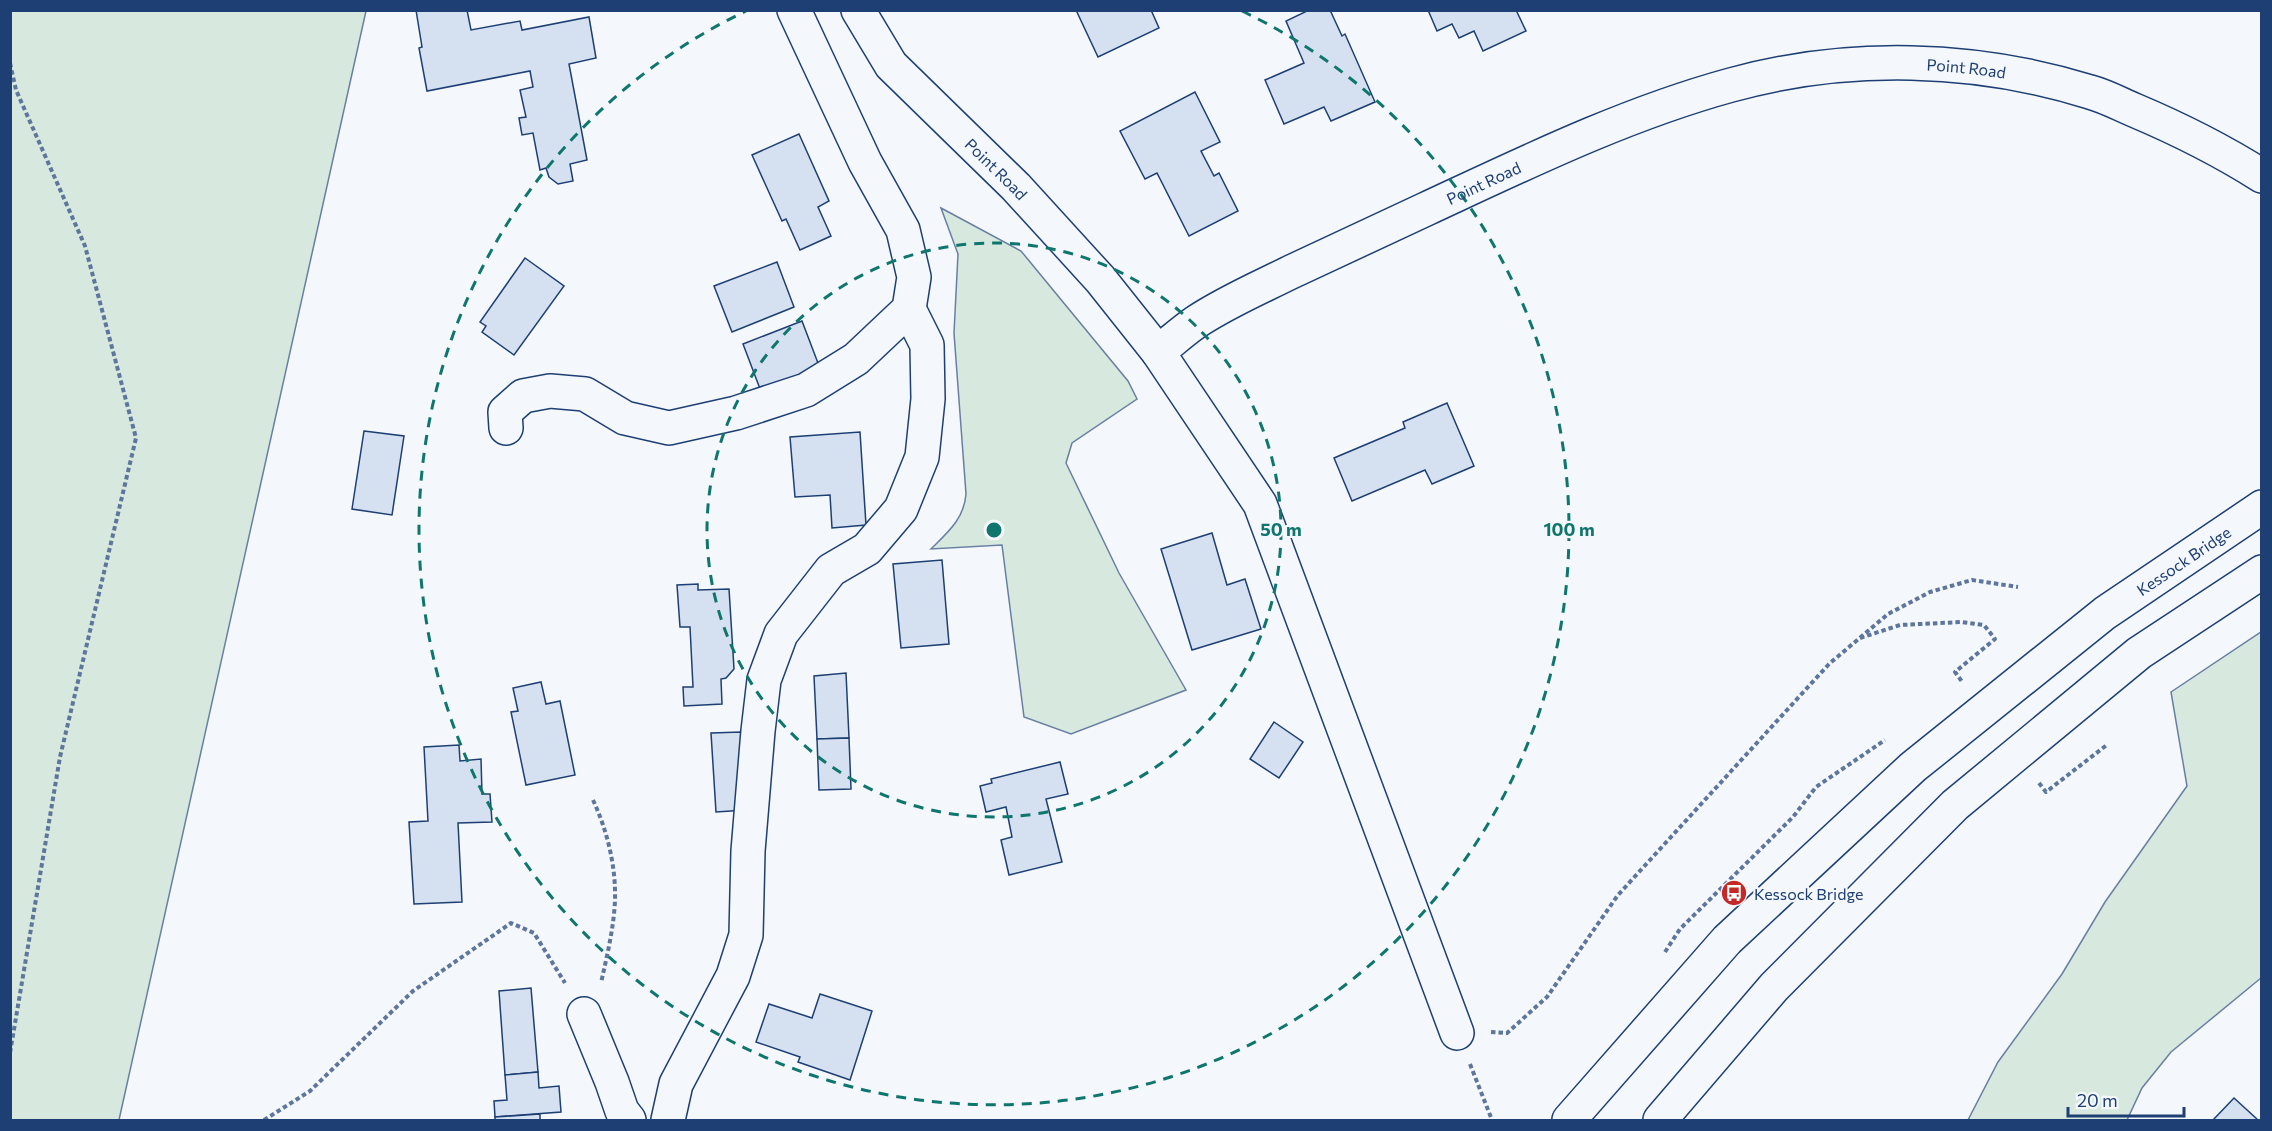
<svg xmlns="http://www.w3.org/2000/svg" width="2272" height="1131" font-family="Commissioner,sans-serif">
<rect width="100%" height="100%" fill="#f4f7fb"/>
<g fill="#d7e8df" stroke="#687fa3" stroke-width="1.5">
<polygon points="10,11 366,11 119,1120 11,1120"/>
<path d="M 941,208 L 1021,251 L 1128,381 L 1137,399 L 1072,443 L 1066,463 L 1119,573 L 1186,690 L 1071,734 L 1024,717 L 1002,545 L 931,549 C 948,532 964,519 966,494 L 954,333 L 958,254 Z"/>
<polygon points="2261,632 2261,978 2171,1052 2142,1088 2127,1120 1968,1120 1998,1062 2062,974 2105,902 2187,786 2171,692"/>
</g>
<g fill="#d5e0f0" stroke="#1d3f73" stroke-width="1.5">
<polygon points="416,10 467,10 471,30 520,21 522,30 589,17 596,58 569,64 587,160 570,164 573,181 558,184 549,177 546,168 540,170 533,133 522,135 519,118 526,117 520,90 533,87 530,71 427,91 419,48 422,47"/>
<polygon points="1076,10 1151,10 1159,28 1098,57"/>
<polygon points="1309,10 1330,10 1342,36 1345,34 1375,102 1331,121 1324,107 1284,124 1265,80 1304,63 1286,21"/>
<polygon points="1428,10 1516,10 1526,31 1483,51 1474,31 1459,38 1452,24 1437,31"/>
<polygon points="1195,92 1220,142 1201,151 1214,176 1219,173 1238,211 1189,236 1157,173 1145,179 1120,131"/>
<polygon points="799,134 829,201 818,207 831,236 800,250 786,219 782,221 752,155"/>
<polygon points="525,258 564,286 514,355 482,332 486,326 480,322"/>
<polygon points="777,262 794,307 732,332 714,286"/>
<polygon points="802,321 821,371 762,394 743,344"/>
<polygon points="1447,403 1474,466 1432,484 1425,470 1352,501 1334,458 1405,428 1403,422"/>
<polygon points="364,431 404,436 392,515 352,509"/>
<polygon points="860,432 866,525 832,528 830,495 795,497 790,437"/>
<polygon points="1212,533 1227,585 1245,579 1261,629 1192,650 1161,549"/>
<polygon points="942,560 949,644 901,648 893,564"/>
<polygon points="698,584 698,590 729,589 734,669 726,678 721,679 722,704 684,706 683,687 693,687 690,627 680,627 677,585"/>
<polygon points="846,673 849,738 817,739 814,676"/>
<polygon points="541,682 546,704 560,701 575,775 526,785 511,712 518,711 513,688"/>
<polygon points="1274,722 1303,742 1279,778 1250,759"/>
<polygon points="741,732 746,810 716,812 711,733"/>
<polygon points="849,738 851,789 819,790 817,739"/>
<polygon points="459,745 460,761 481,759 482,794 490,794 492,822 458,823 462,902 414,904 409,822 428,821 424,747"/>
<polygon points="1060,762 1068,794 1046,799 1062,862 1009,875 1001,840 1012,837 1006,807 986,812 980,786 992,783 991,779"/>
<polygon points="531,988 538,1072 505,1075 499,991"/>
<polygon points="820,994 872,1011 850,1080 798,1062 800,1057 756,1042 769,1004 812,1018"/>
<polygon points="538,1072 539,1088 559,1086 561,1112 495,1117 494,1101 507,1100 505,1075"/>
<polygon points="2234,1098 2258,1120 2213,1120"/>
<polygon points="540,1114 540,1120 495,1120 495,1117"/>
</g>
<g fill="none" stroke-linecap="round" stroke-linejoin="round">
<g stroke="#1d3f73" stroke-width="36">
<g id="minor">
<path id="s1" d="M 858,10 L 891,65 L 1016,187 L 1100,279 L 1158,352 L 1260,504 L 1457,1033"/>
<path id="s2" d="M 1158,352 C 1171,342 1183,331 1196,322 C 1226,302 1259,288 1291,272 C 1336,251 1381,230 1426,209 C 1525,163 1625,114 1731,85 C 1847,53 1975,56 2090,92 C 2105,96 2120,104 2134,110 C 2179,129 2221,150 2262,176"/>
<polyline points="506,428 505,412 523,396 550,391 585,394 625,418 669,428 736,413 806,390 856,359 909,309 914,277 903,230 865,162 794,10"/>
<polyline points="584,1014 612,1082 622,1111 629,1120"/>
<polyline points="668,1120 676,1084 733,976 746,935 748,851 758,731 764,680 781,634 831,570 867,549 901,509 922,457 928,399 927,345 909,309"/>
</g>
</g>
<g stroke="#1d3f73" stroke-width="36">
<g id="trunk">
<path id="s3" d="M 1569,1120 L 1727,940 L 1913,767 L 2105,613 L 2262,507"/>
<polyline points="1660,1120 1774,987 1955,805 2139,653 2262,572"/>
</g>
</g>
<g stroke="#5e769c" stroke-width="4" stroke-dasharray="4.5 3" stroke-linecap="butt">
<polyline points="10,63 16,90 85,246 136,438 60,757 10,1053"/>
<polyline points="1860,638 1900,625 1961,622 1984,625 1995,639 1955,672 1963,683"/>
<polyline points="2039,783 2046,792 2108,744"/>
<path d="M 593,800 C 607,830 616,866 615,900 C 614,927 607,956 601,983"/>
<polyline points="1665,952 1680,929 1793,817 1816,787 1885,740"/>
<polyline points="1491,1032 1507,1033 1547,997 1618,895 1829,664 1888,614 1930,592 1972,580 2018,587"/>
<polyline points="1470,1064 1492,1120"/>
<polyline points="264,1120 310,1091 413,991 511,923 534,933 565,983"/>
</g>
<use href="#minor" stroke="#f4f7fb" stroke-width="33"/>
<use href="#trunk" stroke="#f4f7fb" stroke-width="33"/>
</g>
<g fill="none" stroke="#0f766e" stroke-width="3" stroke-dasharray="10 8">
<circle cx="994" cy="530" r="287"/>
<path d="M1242 11A575 575 0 1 1 746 11"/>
</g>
<defs>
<g id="bus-disc" transform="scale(1.35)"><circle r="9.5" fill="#c62828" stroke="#f4f7fb"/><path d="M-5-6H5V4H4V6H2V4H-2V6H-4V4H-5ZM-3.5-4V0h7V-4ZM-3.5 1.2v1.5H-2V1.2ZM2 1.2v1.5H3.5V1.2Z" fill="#fff"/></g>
</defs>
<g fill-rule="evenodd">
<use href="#bus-disc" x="1734" y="893"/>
</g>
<g text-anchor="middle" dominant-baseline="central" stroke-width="4.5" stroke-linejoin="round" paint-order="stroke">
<g font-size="16" fill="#1d3f73" stroke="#f4f7fb">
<text stroke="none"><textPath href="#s2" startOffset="872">Point Road</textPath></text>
<text stroke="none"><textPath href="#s1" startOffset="212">Point Road</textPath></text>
<text stroke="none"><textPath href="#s2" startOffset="368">Point Road</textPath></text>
<text stroke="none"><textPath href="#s3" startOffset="834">Kessock Bridge</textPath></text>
</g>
<g font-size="16" fill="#1d3f73" stroke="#f4f7fb" text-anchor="start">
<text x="1754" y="893">Kessock Bridge</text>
</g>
</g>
<circle cx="994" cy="530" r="9" fill="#0f766e" stroke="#f4f7fb" stroke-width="3"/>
<g font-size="18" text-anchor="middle" font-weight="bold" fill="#0f766e" stroke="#f4f7fb" stroke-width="4.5" stroke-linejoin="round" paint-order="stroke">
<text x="1281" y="536">50 m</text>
<text x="1569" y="536">100 m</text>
</g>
<rect width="2272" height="1131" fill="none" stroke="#1d3f73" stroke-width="24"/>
<path d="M2068 1107v9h116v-9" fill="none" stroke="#1d3f73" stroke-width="3"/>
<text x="2077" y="1107" font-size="18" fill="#1d3f73" stroke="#f4f7fb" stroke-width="4.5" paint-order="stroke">20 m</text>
</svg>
